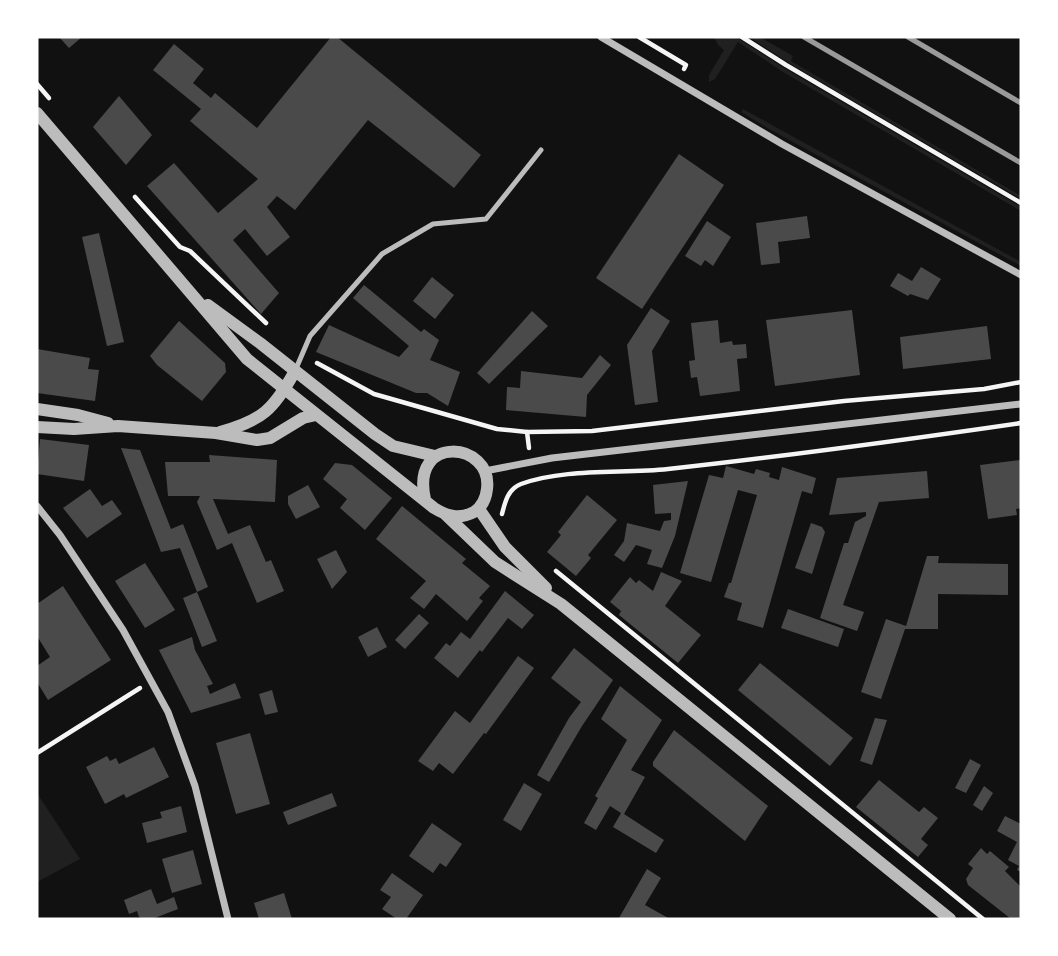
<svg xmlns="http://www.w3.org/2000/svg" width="1058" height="956" font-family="'Sofia Sans Condensed',sans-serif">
<rect width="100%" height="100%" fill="#111"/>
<g fill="#202020">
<polygon points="714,37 736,37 784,68 1021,207 1021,211 783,72 738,42 715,79 709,82 709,75 724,50 718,45"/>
<polygon points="749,37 760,37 793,56 791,61 1021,196 1021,199 797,68"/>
<polygon points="743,109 1021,262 1021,266 769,129 741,112"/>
<polygon points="37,793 80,859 37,882"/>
</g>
<g fill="#4a4a4a">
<polygon points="59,37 82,37 69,48"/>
<polygon points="331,37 337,37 481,155 454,188 368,120 295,210 277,196 267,207 290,237 267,256 245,229 233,240 279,293 261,314 147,186 174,163 218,213 258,179 190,121 201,109 153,70 174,44 204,69 193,83 211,98 215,93 257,128"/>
<polygon points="119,96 152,135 126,165 93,127"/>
<polygon points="679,154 724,185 642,309 596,278"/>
<polygon points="807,216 810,238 778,242 780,263 761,265 756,223"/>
<polygon points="707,221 731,237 713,266 705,260 701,266 685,256"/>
<polygon points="99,233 124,342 107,346 82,237"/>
<polygon points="921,267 941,279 928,300 910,294 908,296 890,286 898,273 912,281"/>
<polygon points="432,277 454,295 435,319 413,301"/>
<polygon points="364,285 421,332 424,329 439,340 430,360 460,372 448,406 427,393 416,393 316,352 329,325 399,357 409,346 353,298"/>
<polygon points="651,308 670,321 652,351 658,402 635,405 627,345"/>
<polygon points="852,310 860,375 775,386 766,320"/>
<polygon points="532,311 548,326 489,384 477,373"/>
<polygon points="718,320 720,343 732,341 733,345 746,344 747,358 737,359 740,391 700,396 697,377 691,378 689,361 695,360 691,323"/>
<polygon points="179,321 225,363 226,372 202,401 157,365 150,356"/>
<polygon points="987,326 991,359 903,369 900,337"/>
<polygon points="37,349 90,358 88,369 99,370 95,401 37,393"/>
<polygon points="600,355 611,365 587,395 586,417 506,410 507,387 520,388 521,371 582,378"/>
<polygon points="40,439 89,445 84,481 37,474"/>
<polygon points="121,448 140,450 171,529 183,524 208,587 197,592 217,641 202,647 183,598 197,592 180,548 161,552"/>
<polygon points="209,455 277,460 275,502 213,499 228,534 250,525 266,562 271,560 284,591 257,603 232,543 217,550 197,502 200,496 168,496 165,462 210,462"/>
<polygon points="1021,460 1021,508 1016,509 1017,515 988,519 980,465"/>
<polygon points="335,463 352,465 392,498 365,530 340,508 347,499 323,479"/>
<polygon points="726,466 754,474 756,469 770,473 769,477 779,480 782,467 816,478 812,494 802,491 763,628 737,620 742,603 724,597 729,583 731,583 757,495 738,490 711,582 680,573 709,475 723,478"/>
<polygon points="927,471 929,498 879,502 843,605 864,612 857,631 820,618 844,543 848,543 855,522 866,516 866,512 829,515 837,478"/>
<polygon points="688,481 675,536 662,568 647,564 652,550 636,545 624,562 614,555 624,541 627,523 660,531 664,521 671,520 671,513 655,514 653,485"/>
<polygon points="308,485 320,507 296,519 288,504 288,496"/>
<polygon points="90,489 102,506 112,500 122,514 87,538 63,508"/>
<polygon points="587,495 617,520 588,555 591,558 576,576 547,552 561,535 558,532"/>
<polygon points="402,506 466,559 462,563 490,586 479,598 483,601 467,621 436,594 424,609 410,598 426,581 376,539"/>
<polygon points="811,523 822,527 825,532 812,574 795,568"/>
<polygon points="336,550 347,572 332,589 317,559"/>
<polygon points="927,556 939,556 938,563 1008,564 1008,595 938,594 938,629 905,629 881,699 861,692 886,619 906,626"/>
<polygon points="145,563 175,610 145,628 115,581"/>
<polygon points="661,572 682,581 665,606 701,635 678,663 619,615 621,611 610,602 630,577 636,583 639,580 653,591"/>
<polygon points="63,586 111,660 48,700 37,682 37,666 50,657 37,636 37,604"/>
<polygon points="505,591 534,615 522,629 508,618 482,652 480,650 458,678 434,658 446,643 450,646 461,632 470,639"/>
<polygon points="788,609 844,629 838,647 781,628"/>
<polygon points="419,614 429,623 405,649 395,640"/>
<polygon points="377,627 387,647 368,657 358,637"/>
<polygon points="192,637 195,650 213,684 207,686 210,694 235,683 241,698 191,713 159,650"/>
<polygon points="574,648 613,680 582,726 549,782 537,775 569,718 581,702 551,678"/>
<polygon points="518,656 534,668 486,734 484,733 453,774 439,763 433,771 418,761 455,711 470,723"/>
<polygon points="760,663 853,738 830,766 738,690"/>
<polygon points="620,686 662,720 631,770 645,777 624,814 664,840 656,853 613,827 621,813 610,806 596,830 584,823 598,798 595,796 627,740 601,719"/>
<polygon points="272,690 278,712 265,715 259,694"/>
<polygon points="875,718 887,720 872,765 860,761"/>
<polygon points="674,730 768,806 745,841 653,766 653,762"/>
<polygon points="250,733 270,804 236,814 216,743"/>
<polygon points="154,747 169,777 126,798 124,794 105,804 86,767 107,756 110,761 116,758 119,764"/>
<polygon points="970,759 981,765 966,793 955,788"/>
<polygon points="879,780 919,812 924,807 938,818 921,839 928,845 918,857 856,807"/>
<polygon points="524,783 542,794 521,831 503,820"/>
<polygon points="984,786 993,793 982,811 973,805"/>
<polygon points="332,793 337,806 288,825 283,812"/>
<polygon points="181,806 187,832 147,843 142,823 162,818 160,812"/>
<polygon points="1005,816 1021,824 1021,872 1017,870 1019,866 1008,860 1017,842 997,831"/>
<polygon points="432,823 462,844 446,867 440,863 433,873 409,856"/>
<polygon points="981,848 987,854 990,851 1009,867 1005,871 1021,887 1021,919 1011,919 968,885 966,879 973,868 968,864"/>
<polygon points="193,850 202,884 172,893 162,859"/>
<polygon points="647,869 661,878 645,905 670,919 621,919 619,918"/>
<polygon points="392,873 423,895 406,919 397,919 382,909 391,897 380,890"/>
<polygon points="151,889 157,904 174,897 178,909 152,919 144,919 139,917 137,911 129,914 124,900"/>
<polygon points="284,893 292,919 259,919 254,903"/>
</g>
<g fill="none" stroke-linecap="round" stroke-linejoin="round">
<g stroke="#f5f5f5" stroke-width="4.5">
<polyline points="639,37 686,65 684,69"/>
<polyline points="742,37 786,65 1021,203"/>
<polyline points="37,84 49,98"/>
<polyline points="135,197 180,247 190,251 266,323"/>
<polyline points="317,363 374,394 497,429 527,432 592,431 844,401 984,389 1021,382"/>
<polyline points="527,432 529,448"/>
<path d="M 502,514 C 505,502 508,489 521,484 C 565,468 621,474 668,469 C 786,456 904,440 1021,423"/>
<polyline points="556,571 983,919"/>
<polyline points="37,753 140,688"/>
</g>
<polyline stroke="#bcbcbc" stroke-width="5" points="295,371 310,336 382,254 433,224 486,219 541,150"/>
<g stroke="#bcbcbc" stroke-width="7">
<polyline points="601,37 782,144 1021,275"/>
<polyline points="485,471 552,458 1021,404"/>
<polyline points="37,506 60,535 123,630 168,712 195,786 228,919"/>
</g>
<g stroke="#bcbcbc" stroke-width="12">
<path d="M 37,113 L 247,359 L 434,508 C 447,516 459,520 474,512 C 482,507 486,498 487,489 C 493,442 410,433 425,499"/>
<polyline points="208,305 260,343 375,434 393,446 435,456"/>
<polyline points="37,409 78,415 108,423"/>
<polyline points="37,427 74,429 118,426 216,433 257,440 270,438 303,418 316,415"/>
<path d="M 220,432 C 262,421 274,409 295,371"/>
<polyline points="479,509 505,547 546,588"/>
<polyline points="446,515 495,562 561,604 950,919"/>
</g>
<g stroke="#9a9a9a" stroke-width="5">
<polyline points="804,37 1021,163"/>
<polyline points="908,37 1021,103"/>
</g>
</g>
<rect width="1058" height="956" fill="none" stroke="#ffffff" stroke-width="77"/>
</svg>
